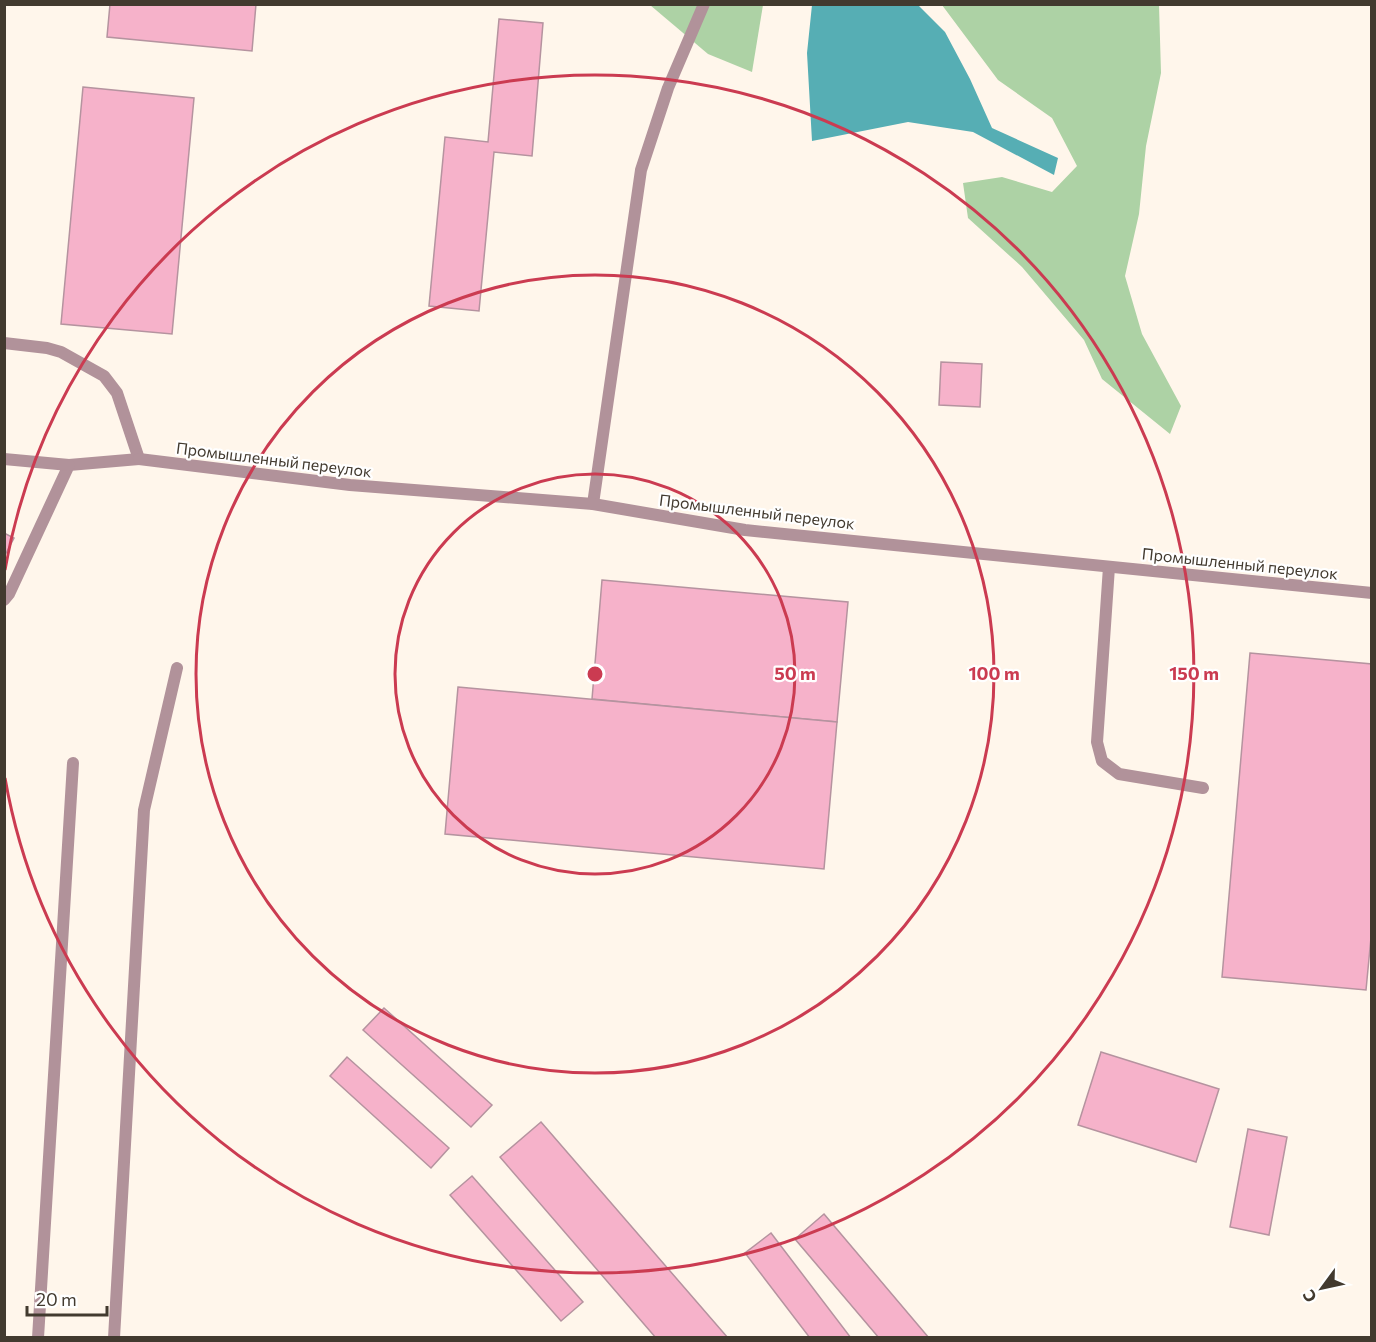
<svg xmlns="http://www.w3.org/2000/svg" width="1376" height="1342" font-family="Commissioner,sans-serif">
<rect width="100%" height="100%" fill="#fff6eb"/>
<g fill="#add2a5">
<polygon points="650,5 763,5 752,72 708,54"/>
<polygon points="942,5 1159,5 1161,73 1146,146 1139,214 1125,276 1142,334 1181,406 1170,434 1102,379 1084,340 1022,267 968,218 963,183 1002,177 1052,192 1077,166 1052,118 998,80"/>
</g>
<polygon fill="#56aeb4" points="812,5 918,5 945,32 970,79 992,128 1058,158 1054,175 973,132 908,122 812,141 807,53"/>
<g fill="#f6b2ca" stroke="#b5939f" stroke-width="1.5">
<polygon points="110,4 256,4 252,51 107,37"/>
<polygon points="499,19 543,23 532,156 494,152 479,311 429,306 445,137 488,142"/>
<polygon points="83,87 194,98 172,334 61,324"/>
<polygon points="941,362 982,364 980,407 939,405"/>
<polygon points="4,533 14,538 4,557"/>
<polygon points="602,580 848,602 837,722 592,699"/>
<polygon points="1250,653 1372,664 1372,927 1366,990 1222,977"/>
<polygon points="458,687 837,722 824,869 445,834"/>
<polygon points="384,1008 492,1105 471,1127 363,1030"/>
<polygon points="1101,1052 1219,1089 1196,1162 1078,1125"/>
<polygon points="347,1057 449,1148 431,1168 330,1076"/>
<polygon points="541,1122 728,1338 656,1338 500,1157"/>
<polygon points="1248,1129 1287,1137 1269,1235 1230,1227"/>
<polygon points="472,1176 583,1302 561,1321 450,1195"/>
<polygon points="824,1214 929,1338 879,1338 795,1239"/>
<polygon points="771,1233 851,1338 810,1338 745,1253"/>
</g>
<g fill="none" stroke-linecap="round" stroke-linejoin="round">
<g stroke="#b1929a" stroke-width="12">
<polyline points="4,343 47,348 61,352 104,376 117,393 139,459 69,465 9,594 4,600"/>
<polyline points="4,459 69,465"/>
<polyline points="593,504 641,170 668,88 704,4"/>
<polyline points="1109,567 1097,742 1102,761 1119,774 1203,788"/>
<polyline points="38,1338 73,763"/>
<polyline points="114,1338 144,810 177,668"/>
</g>
<polyline stroke="#b1929a" stroke-width="12" points="139,459 350,485 593,504 745,530 1372,593"/>
</g>
<g fill="none" stroke="#cb3b51" stroke-width="3">
<circle cx="595" cy="674" r="200"/>
<circle cx="595" cy="674" r="399"/>
<path d="M5 570A599 599 0 1 1 5 778"/>
</g>
<g text-anchor="middle" dominant-baseline="central" stroke-width="4.5" stroke-linejoin="round" paint-order="stroke">
<g font-size="16" fill="#423a2f" stroke="#fff">
<text transform="translate(274 459) rotate(7)">Промышленный переулок</text>
<text transform="translate(757 511) rotate(7)">Промышленный переулок</text>
<text transform="translate(1240 563) rotate(6)">Промышленный переулок</text>
</g>
</g>
<circle cx="595" cy="674" r="9" fill="#cb3b51" stroke="#fff" stroke-width="3"/>
<g font-size="18" text-anchor="middle" font-weight="bold" fill="#cb3b51" stroke="#fff" stroke-width="4.5" stroke-linejoin="round" paint-order="stroke">
<text x="795" y="680">50 m</text>
<text x="994" y="680">100 m</text>
<text x="1194" y="680">150 m</text>
</g>
<rect width="1376" height="1342" fill="none" stroke="#423a2f" stroke-width="12"/>
<g transform="translate(1322 1288) rotate(237)" stroke="#ffffff" stroke-width="4.5" paint-order="stroke">
<path d="M0-4.5L10 22L0 15L-10 22Z" fill="#423a2f"/>
<text y="-9" font-size="16" font-weight="bold" text-anchor="middle" fill="#423a2f">С</text>
</g>
<path d="M27 1306v9h80v-9" fill="none" stroke="#423a2f" stroke-width="3"/>
<text x="36" y="1306" font-size="18" fill="#423a2f" stroke="#ffffff" stroke-width="4.5" paint-order="stroke">20 m</text>
</svg>
